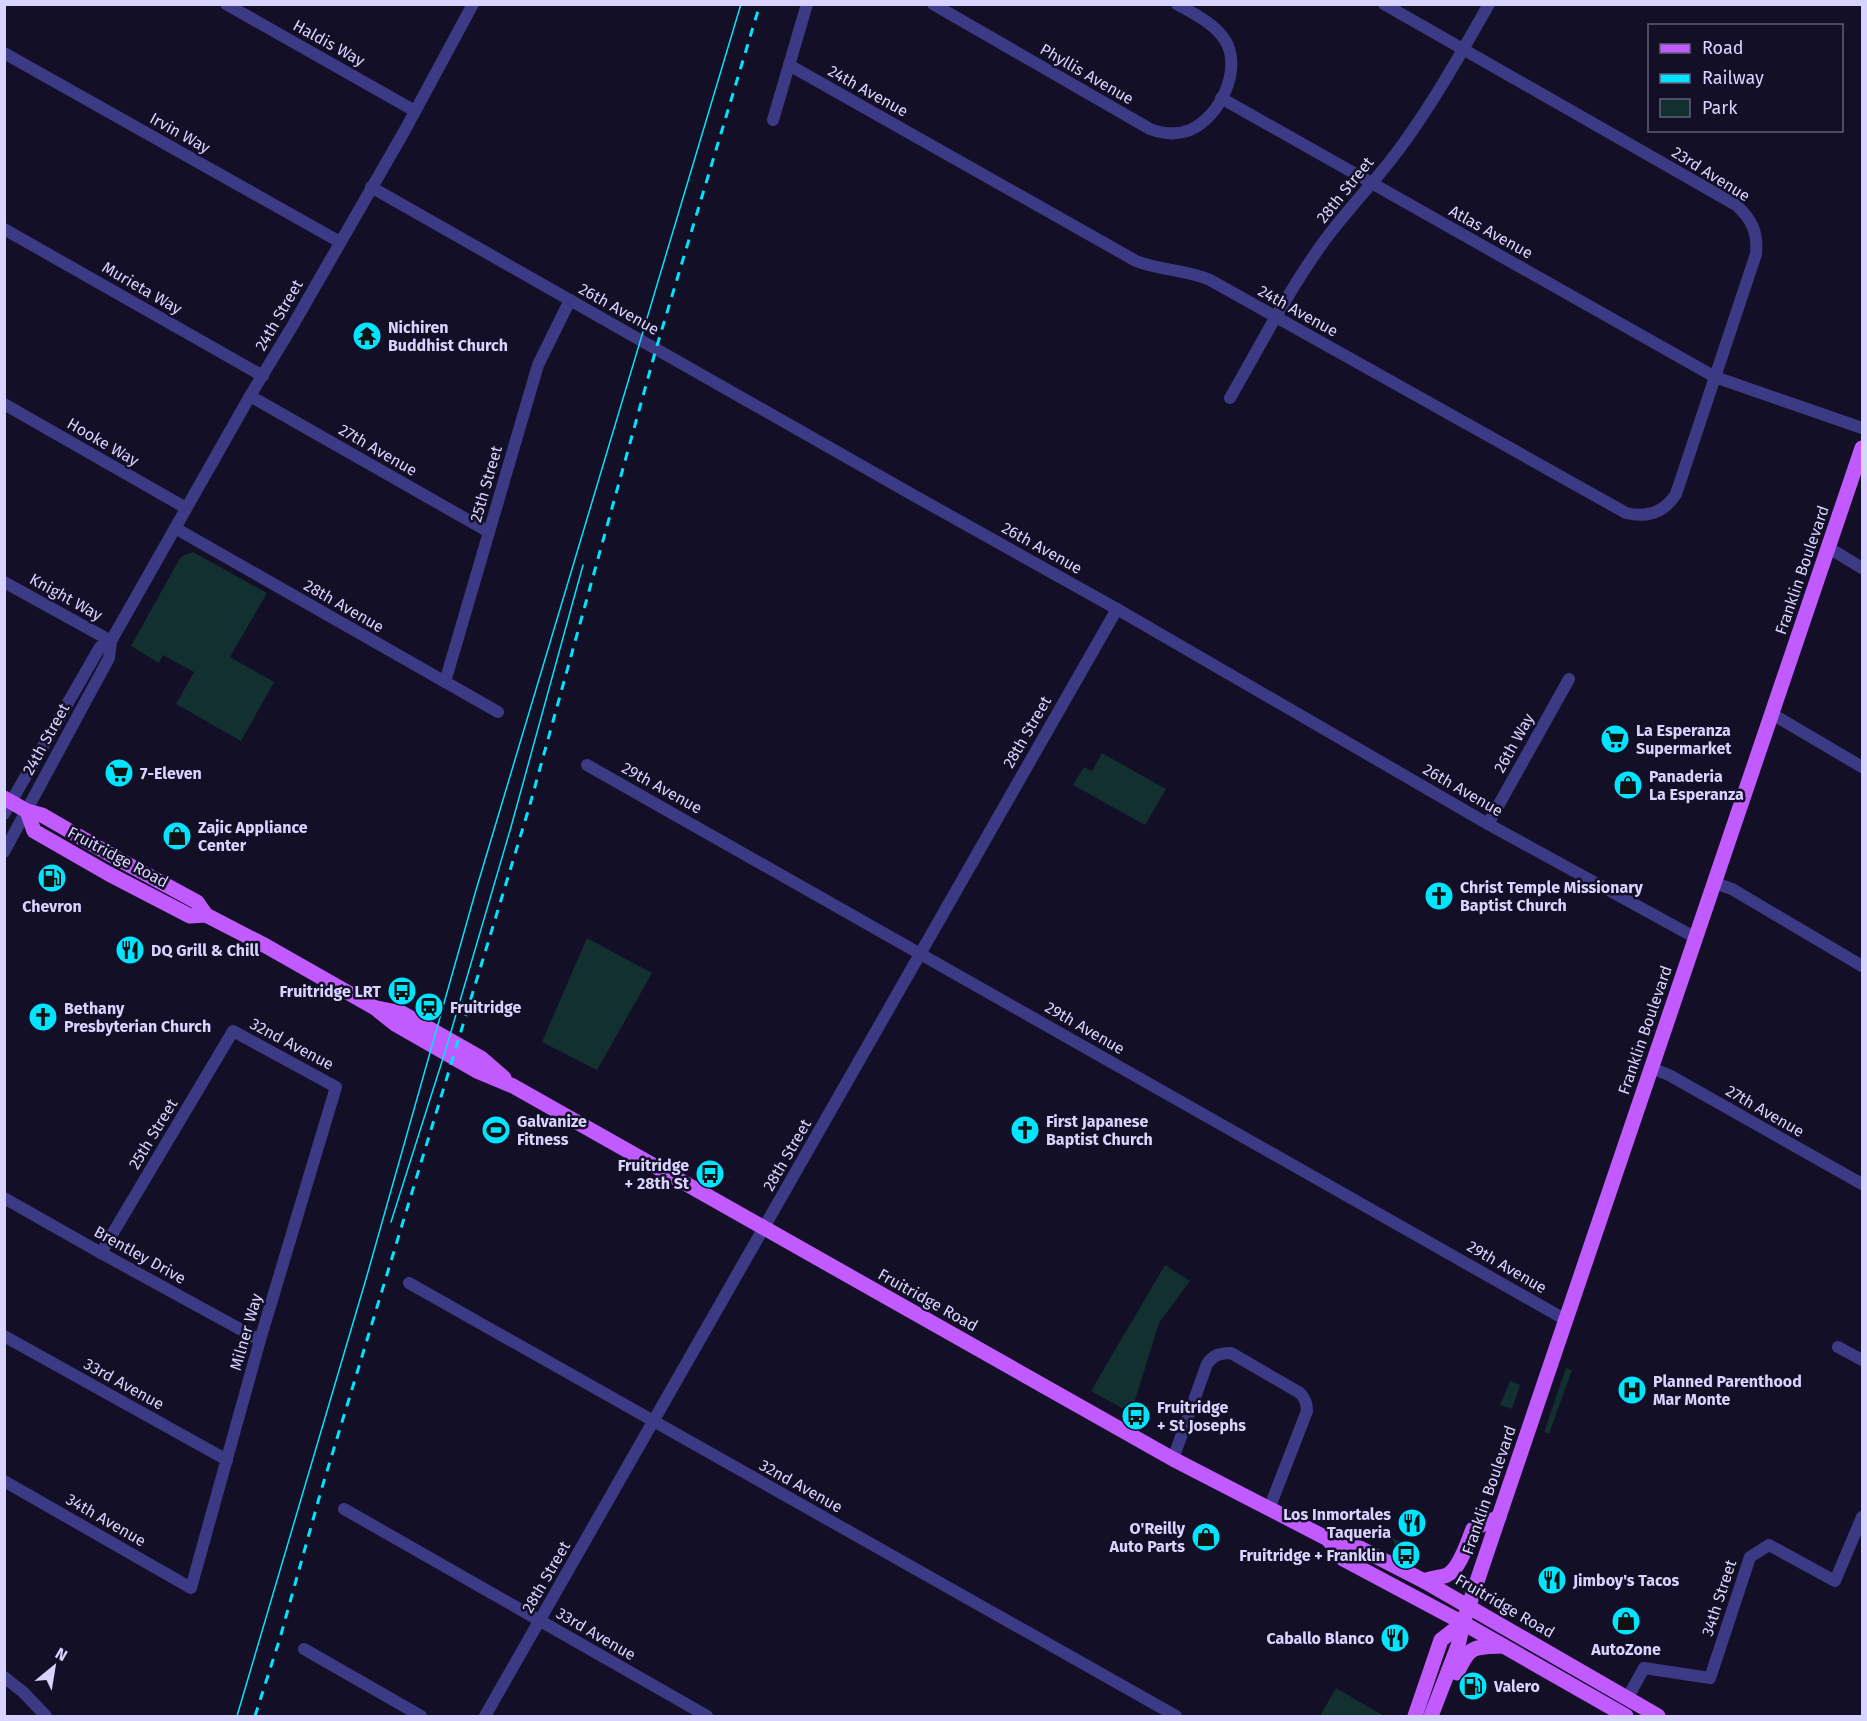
<svg xmlns="http://www.w3.org/2000/svg" width="1867" height="1721" font-family="'Fira Sans',sans-serif">
<rect width="100%" height="100%" fill="#130f26"/>
<g fill="#12302f">
<polygon points="193,552 267,593 230,657 274,682 241,741 176,704 194,672 163,655 159,663 131,646 180,558 184,555"/>
<polygon points="1102,753 1166,789 1145,825 1073,785 1084,767 1092,771"/>
<polygon points="587,938 652,973 597,1070 542,1042"/>
<polygon points="1165,1265 1190,1281 1159,1323 1131,1413 1091,1391"/>
<polygon points="1566,1368 1572,1370 1549,1434 1544,1432"/>
<polygon points="1510,1381 1520,1385 1512,1409 1500,1405"/>
<polygon points="1392,1538 1417,1547 1413,1558 1408,1557 1409,1554 1401,1551 1399,1554 1398,1553"/>
<polygon points="1336,1688 1384,1716 1320,1716"/>
</g>
<g fill="none" stroke-linecap="round" stroke-linejoin="round">
<g stroke="#3d3a85" stroke-width="12">
<polyline points="226,4 415,111"/>
<path d="M 933,4 L 1150,129 C 1163,134 1177,135 1190,130 C 1220,117 1243,69 1225,40 C 1214,23 1194,14 1177,4"/>
<polyline points="4,53 340,242"/>
<path d="M 789,65 L 1136,261 C 1161,271 1185,269 1210,280 L 1626,513 C 1647,518 1664,513 1676,494 L 1756,254 C 1758,233 1752,219 1736,205 L 1384,4"/>
<polyline points="1221,98 1715,377 1862,428"/>
<polyline points="773,120 807,4"/>
<polyline points="371,187 913,495 1117,609 1488,824 1696,938"/>
<polyline points="4,229 263,376"/>
<polyline points="250,396 489,532"/>
<path d="M 1230,398 C 1260,346 1287,293 1322,244 C 1345,212 1373,184 1397,152 C 1432,105 1460,55 1489,4"/>
<polyline points="4,404 186,508"/>
<polyline points="175,528 498,712"/>
<polyline points="1829,548 1862,568"/>
<polyline points="4,582 111,641"/>
<polyline points="445,682 538,365 570,300"/>
<polyline points="1772,714 1862,767"/>
<polyline points="587,765 1566,1320"/>
<polyline points="4,814 100,647 111,641"/>
<polyline points="1488,824 1569,679"/>
<polyline points="4,852 109,658 111,641 250,396 293,325 405,130 473,4"/>
<polyline points="1715,883 1732,889 1862,966"/>
<polyline points="1651,1068 1669,1075 1862,1184"/>
<polyline points="4,1198 101,1253 260,1340"/>
<polyline points="409,1283 1176,1716"/>
<polyline points="4,1336 227,1460"/>
<polyline points="1838,1347 1862,1360"/>
<path d="M 1173,1459 L 1207,1364 C 1213,1355 1220,1353 1231,1353 L 1300,1393 C 1305,1398 1307,1403 1307,1411 L 1269,1509"/>
<polyline points="4,1481 191,1588 260,1340 336,1087 233,1031 101,1253"/>
<polyline points="344,1509 707,1716"/>
<polyline points="304,1649 421,1716"/>
<polyline points="4,1677 23,1692 46,1716"/>
<polyline points="1627,1699 1644,1668 1710,1678 1750,1557 1769,1545 1835,1581 1862,1517"/>
<polyline points="485,1716 1117,609"/>
</g>
<g stroke="#c25bff" stroke-width="15">
<polyline points="4,798 27,811 42,815 118,859 197,902 206,915 266,946 375,1008 395,1024 477,1071 513,1086 1173,1459 1328,1539 1350,1543 1424,1581 1658,1716"/>
<polyline points="27,811 34,831 109,874 190,916 206,915"/>
<polyline points="377,1008 402,1013 481,1058 504,1078"/>
<polyline points="1328,1539 1343,1559 1463,1623 1626,1716"/>
<path d="M 1424,1581 C 1431,1578 1443,1577 1447,1575 C 1460,1569 1468,1541 1473,1529 L 1499,1517"/>
<path d="M 1457,1673 C 1470,1645 1473,1647 1503,1646"/>
<polyline points="1415,1716 1441,1640 1463,1623"/>
<polyline points="1431,1716 1458,1646 1463,1623 1491,1540 1862,448"/>
</g>
<g stroke="#00e5ff" stroke-width="1.5">
<polyline points="391,1222 445,1052 511,827 583,565"/>
<polyline points="237,1716 366,1279 476,890 741,4"/>
</g>
<polyline stroke="#00e5ff" stroke-width="3" stroke-dasharray="9 8" stroke-linecap="butt" points="255,1716 280,1638 321,1491 529,808 656,349 760,4"/>
</g>
<defs>
<g id="temple-disc" transform="scale(1.5)"><circle r="9.5" fill="#00e5ff" stroke="#130f26"/><path d="M0-6L5-2H3V0L6.5 2.5H4V6H1.5V3h-3V6H-4V2.5H-6.5L-3 0V-2H-5Z" fill="#111"/></g>
<g id="supermarket-disc" transform="scale(1.5)"><circle r="9.5" fill="#00e5ff" stroke="#130f26"/><path d="M-6-5.5h2.5l.6 2H6L4.5 2H-2.5L-4.4-4H-6ZM-1.5 3.2a1.3 1.3 0 1 0 .1 0ZM3 3.2a1.3 1.3 0 1 0 .1 0Z" fill="#111"/></g>
<g id="shop-disc" transform="scale(1.5)"><circle r="9.5" fill="#00e5ff" stroke="#130f26"/><path d="M-5-2.5h2.3a2.7 3.5 0 0 1 5.4 0H5L5.5 6h-11ZM-1.5-2.5h3a1.5 2.3 0 0 0-3 0Z" fill="#111"/></g>
<g id="fuel-disc" transform="scale(1.5)"><circle r="9.5" fill="#00e5ff" stroke="#130f26"/><path d="M-5.5-6h7V0h2V4h1.3V-2.5L3-4.5l.8-.8L6-3V5H2.5V1h-1V6h-7ZM-4.2-4.7v3.2H.2V-4.7Z" fill="#111"/></g>
<g id="church-disc" transform="scale(1.5)"><circle r="9.5" fill="#00e5ff" stroke="#130f26"/><path d="M-1.2-6h2.4v3.5h3.3v2.4h-3.3V6h-2.4V-.1h-3.3v-2.4h3.3Z" fill="#111"/></g>
<g id="restaurant-disc" transform="scale(1.5)"><circle r="9.5" fill="#00e5ff" stroke="#130f26"/><path d="M-5-6h1v4h1v-4h1v4h1v-4h1v5L-1.5 .5V6h-2V.5L-5-1ZM5-6V6H3V1.5H1.5Q1.5-4 5-6Z" fill="#111"/></g>
<g id="bus-disc" transform="scale(1.5)"><circle r="9.5" fill="#00e5ff" stroke="#130f26"/><path d="M-5-6H5V4H4V6H2V4H-2V6H-4V4H-5ZM-3.5-4V0h7V-4ZM-3.5 1.2v1.5H-2V1.2ZM2 1.2v1.5H3.5V1.2Z" fill="#111"/></g>
<g id="station-disc" transform="scale(1.5)"><circle r="9.5" fill="#00e5ff" stroke="#130f26"/><path d="M-3-6H3Q5-6 5-4V2Q5 4 3 4L4.5 6H3L1.5 4h-3L-3 6H-4.5L-3 4Q-5 4-5 2V-4Q-5-6-3-6ZM-3.5-4v3h7v-3ZM-3.5 1v1.5H-2V1ZM2 1v1.5H3.5V1Z" fill="#111"/></g>
<g id="stadium-disc" transform="scale(1.5)"><circle r="9.5" fill="#00e5ff" stroke="#130f26"/><path d="M0-5a6.5 5 0 1 0 0 10a6.5 5 0 1 0 0-10ZM-3.5-1.8h7v3.6h-7Z" fill="#111"/></g>
<g id="hospital-disc" transform="scale(1.5)"><circle r="9.5" fill="#00e5ff" stroke="#130f26"/><path d="M-5-5h3v3.5h4V-5h3V5h-3V1.5h-4V5h-3Z" fill="#111"/></g>
</defs>
<g fill-rule="evenodd">
<use href="#temple-disc" x="367" y="336"/>
<use href="#supermarket-disc" x="1615" y="739"/>
<use href="#supermarket-disc" x="119" y="773"/>
<use href="#shop-disc" x="1628" y="785"/>
<use href="#shop-disc" x="177" y="836"/>
<use href="#fuel-disc" x="52" y="878"/>
<use href="#church-disc" x="1439" y="896"/>
<use href="#restaurant-disc" x="130" y="950"/>
<use href="#bus-disc" x="402" y="991"/>
<use href="#station-disc" x="429" y="1007"/>
<use href="#church-disc" x="43" y="1017"/>
<use href="#stadium-disc" x="496" y="1130"/>
<use href="#church-disc" x="1025" y="1130"/>
<use href="#bus-disc" x="710" y="1174"/>
<use href="#hospital-disc" x="1632" y="1390"/>
<use href="#bus-disc" x="1136" y="1416"/>
<use href="#restaurant-disc" x="1412" y="1523"/>
<use href="#shop-disc" x="1206" y="1537"/>
<use href="#bus-disc" x="1406" y="1555"/>
<use href="#restaurant-disc" x="1552" y="1580"/>
<use href="#shop-disc" x="1626" y="1621"/>
<use href="#restaurant-disc" x="1395" y="1638"/>
<use href="#fuel-disc" x="1473" y="1686"/>
</g>
<g text-anchor="middle" dominant-baseline="central" stroke-width="5" stroke-linejoin="round" paint-order="stroke">
<g font-size="16" fill="#d9d4ff" stroke="#130f26">
<text transform="translate(329 43) rotate(29)">Haldis Way</text>
<text transform="translate(1087 74) rotate(30)">Phyllis Avenue</text>
<text transform="translate(868 91) rotate(29)">24th Avenue</text>
<text transform="translate(180 133) rotate(29)">Irvin Way</text>
<text transform="translate(1711 174) rotate(32)">23rd Avenue</text>
<text transform="translate(1345 190) rotate(-51)">28th Street</text>
<text transform="translate(1491 232) rotate(29)">Atlas Avenue</text>
<text transform="translate(142 288) rotate(30)">Murieta Way</text>
<text transform="translate(619 309) rotate(29)">26th Avenue</text>
<text transform="translate(1298 311) rotate(29)">24th Avenue</text>
<text transform="translate(279 315) rotate(-60)">24th Street</text>
<text transform="translate(103 442) rotate(30)">Hooke Way</text>
<text transform="translate(378 450) rotate(30)">27th Avenue</text>
<text transform="translate(486 484) rotate(-74)">25th Street</text>
<text transform="translate(1042 548) rotate(29)">26th Avenue</text>
<text transform="translate(1802 570) rotate(-71)">Franklin Boulevard</text>
<text transform="translate(66 597) rotate(29)">Knight Way</text>
<text transform="translate(344 606) rotate(30)">28th Avenue</text>
<text transform="translate(1027 732) rotate(-60)">28th Street</text>
<text transform="translate(46 739) rotate(-61)">24th Street</text>
<text transform="translate(1514 743) rotate(-61)">26th Way</text>
<text transform="translate(662 788) rotate(29)">29th Avenue</text>
<text transform="translate(1463 790) rotate(30)">26th Avenue</text>
<text transform="translate(118 857) rotate(28)">Fruitridge Road</text>
<text transform="translate(1085 1028) rotate(30)">29th Avenue</text>
<text transform="translate(1645 1030) rotate(-71)">Franklin Boulevard</text>
<text transform="translate(292 1044) rotate(28)">32nd Avenue</text>
<text transform="translate(1765 1111) rotate(30)">27th Avenue</text>
<text transform="translate(153 1134) rotate(-59)">25th Street</text>
<text transform="translate(787 1155) rotate(-60)">28th Street</text>
<text transform="translate(140 1255) rotate(29)">Brentley Drive</text>
<text transform="translate(1507 1267) rotate(30)">29th Avenue</text>
<text transform="translate(928 1300) rotate(29)">Fruitridge Road</text>
<text transform="translate(246 1332) rotate(-74)">Milner Way</text>
<text transform="translate(124 1384) rotate(29)">33rd Avenue</text>
<text transform="translate(801 1486) rotate(29)">32nd Avenue</text>
<text transform="translate(1489 1490) rotate(-71)">Franklin Boulevard</text>
<text transform="translate(106 1520) rotate(30)">34th Avenue</text>
<text transform="translate(546 1577) rotate(-60)">28th Street</text>
<text transform="translate(1719 1598) rotate(-72)">34th Street</text>
<text transform="translate(1505 1606) rotate(30)">Fruitridge Road</text>
<text transform="translate(596 1634) rotate(30)">33rd Avenue</text>
</g>
<g font-size="16" font-weight="bold" fill="#d9d4ff" stroke="#130f26" text-anchor="start">
<text x="388" y="327">Nichiren<tspan x="388" dy="18">Buddhist Church</tspan></text>
<text x="1636" y="730">La Esperanza<tspan x="1636" dy="18">Supermarket</tspan></text>
<text x="140" y="773">7-Eleven</text>
<text x="1649" y="776">Panaderia<tspan x="1649" dy="18">La Esperanza</tspan></text>
<text x="198" y="827">Zajic Appliance<tspan x="198" dy="18">Center</tspan></text>
<text x="1460" y="887">Christ Temple Missionary<tspan x="1460" dy="18">Baptist Church</tspan></text>
<text x="52" y="906" text-anchor="middle">Chevron</text>
<text x="151" y="950">DQ Grill &amp; Chill</text>
<text x="381" y="991" text-anchor="end">Fruitridge LRT</text>
<text x="450" y="1007">Fruitridge</text>
<text x="64" y="1008">Bethany<tspan x="64" dy="18">Presbyterian Church</tspan></text>
<text x="517" y="1121">Galvanize<tspan x="517" dy="18">Fitness</tspan></text>
<text x="1046" y="1121">First Japanese<tspan x="1046" dy="18">Baptist Church</tspan></text>
<text x="689" y="1165" text-anchor="end">Fruitridge<tspan x="689" dy="18">+ 28th St</tspan></text>
<text x="1653" y="1381">Planned Parenthood<tspan x="1653" dy="18">Mar Monte</tspan></text>
<text x="1157" y="1407">Fruitridge<tspan x="1157" dy="18">+ St Josephs</tspan></text>
<text x="1391" y="1514" text-anchor="end">Los Inmortales<tspan x="1391" dy="18">Taqueria</tspan></text>
<text x="1185" y="1528" text-anchor="end">O'Reilly<tspan x="1185" dy="18">Auto Parts</tspan></text>
<text x="1385" y="1555" text-anchor="end">Fruitridge + Franklin</text>
<text x="1573" y="1580">Jimboy's Tacos</text>
<text x="1374" y="1638" text-anchor="end">Caballo Blanco</text>
<text x="1626" y="1649" text-anchor="middle">AutoZone</text>
<text x="1494" y="1686">Valero</text>
</g>
</g>
<rect width="1867" height="1721" fill="none" stroke="#d9d4ff" stroke-width="12"/>
<rect x="1648" y="24" width="195" height="108" fill="#130f26" stroke="#625e7d" stroke-width="1.5"/>
<rect x="1660" y="44" width="30" height="9" fill="#c25bff" stroke="#625e7d" stroke-width="1.5"/>
<text x="1702" y="54" font-size="18" fill="#d9d4ff">Road</text>
<rect x="1660" y="74" width="30" height="9" fill="#00e5ff" stroke="#625e7d" stroke-width="1.5"/>
<text x="1702" y="84" font-size="18" fill="#d9d4ff">Railway</text>
<rect x="1660" y="99" width="30" height="18" fill="#12302f" stroke="#625e7d" stroke-width="1.5"/>
<text x="1702" y="114" font-size="18" fill="#d9d4ff">Park</text>
<g transform="translate(54 1667) rotate(30)" stroke="#130f26" stroke-width="4.5" paint-order="stroke">
<path d="M0-4.5L10 22L0 15L-10 22Z" fill="#d9d4ff"/>
<text y="-9" font-size="16" font-weight="bold" text-anchor="middle" fill="#d9d4ff">N</text>
</g>
</svg>
